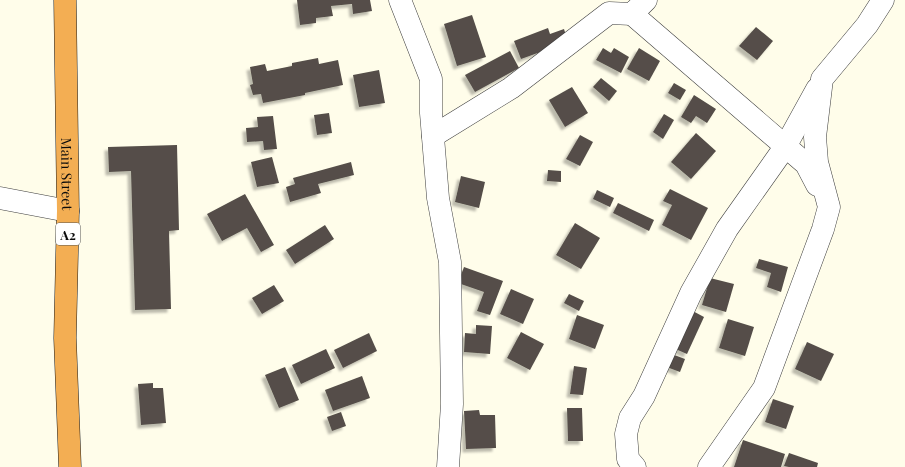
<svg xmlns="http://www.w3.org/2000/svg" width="905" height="467" font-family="'Playfair Display',serif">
<defs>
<filter id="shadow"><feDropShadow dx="-3.5" dy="3.5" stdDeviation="1" flood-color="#0004"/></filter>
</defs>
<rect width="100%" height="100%" fill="#fffdea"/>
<g fill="#544e48" filter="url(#shadow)">
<polygon points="297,0 370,0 372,11 353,14 352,4 331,6 333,16 316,18 316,23 300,25"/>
<polygon points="472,15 486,57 457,66 444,24"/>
<polygon points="756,27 773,41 757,60 739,46"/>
<polygon points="548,28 550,34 564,29 568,42 521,59 514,41"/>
<polygon points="603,48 611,53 614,48 629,57 621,73 596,60"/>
<polygon points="639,48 660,61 649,81 627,69"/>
<polygon points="510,51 519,68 475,92 465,75"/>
<polygon points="318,58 319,64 338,60 343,85 305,93 305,95 263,103 261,94 253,95 250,85 253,84 250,67 265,64 267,71 292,66 292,63"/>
<polygon points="379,70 385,103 359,107 353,75"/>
<polygon points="601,78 617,91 609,101 593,87"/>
<polygon points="674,83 686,90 680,100 668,93"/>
<polygon points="572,87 588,113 565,127 549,100"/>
<polygon points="694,95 716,109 707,123 696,116 691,123 681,117"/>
<polygon points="329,113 332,133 317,135 314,115"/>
<polygon points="664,114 674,120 663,139 653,132"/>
<polygon points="273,116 277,149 264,150 263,141 247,142 246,128 258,127 257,117"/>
<polygon points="696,133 716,151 691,179 671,162"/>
<polygon points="580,135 593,142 580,166 566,159"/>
<polygon points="177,145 179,230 169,231 171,309 135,310 131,171 109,172 108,147"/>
<polygon points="272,157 279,183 257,187 251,162"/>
<polygon points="351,162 354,175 318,184 321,193 290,202 286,187 295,184 293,178"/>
<polygon points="548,170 561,171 561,182 547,181"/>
<polygon points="461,176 485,182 479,208 455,202"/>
<polygon points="670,189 708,208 691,240 662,225 672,205 663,201"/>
<polygon points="597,190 614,198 610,207 593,199"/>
<polygon points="245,194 274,245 261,252 247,228 222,241 207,214"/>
<polygon points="618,203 654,220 649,231 613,213"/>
<polygon points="575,223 600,238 581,269 556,255"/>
<polygon points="325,225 334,239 295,264 286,250"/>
<polygon points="759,259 788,267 781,292 767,287 771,273 756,268"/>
<polygon points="464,267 503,281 490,315 477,311 484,292 458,283"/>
<polygon points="710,278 734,284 726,312 702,305"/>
<polygon points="274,285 284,301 262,314 252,298"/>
<polygon points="511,289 534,299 523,324 500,314"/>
<polygon points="569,294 584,301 579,311 564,303"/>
<polygon points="689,309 704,317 687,354 671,347"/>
<polygon points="577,315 604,325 595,349 569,339"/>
<polygon points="728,319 754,327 745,356 719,348"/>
<polygon points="476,325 492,326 490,354 464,352 465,333 476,334"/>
<polygon points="521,332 544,344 530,370 507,358"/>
<polygon points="369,333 377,351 343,368 334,350"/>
<polygon points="807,342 834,354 821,381 795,369"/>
<polygon points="326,349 335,368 301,384 292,365"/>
<polygon points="669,353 685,359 680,372 664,366"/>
<polygon points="574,366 587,368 583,395 570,394"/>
<polygon points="285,367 299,400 279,408 265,375"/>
<polygon points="362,376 370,398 333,411 325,390"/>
<polygon points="153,383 153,388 163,388 166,423 141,425 138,384"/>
<polygon points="773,399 794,406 786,429 765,422"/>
<polygon points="567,408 582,408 583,441 568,441"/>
<polygon points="479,410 480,415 495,415 496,448 466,449 464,411"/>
<polygon points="341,412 346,426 332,431 327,417"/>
<polygon points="743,440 785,454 781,467 734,467"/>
<polygon points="789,453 818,463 817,467 789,467 784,466"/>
</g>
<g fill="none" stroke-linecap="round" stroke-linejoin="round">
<g stroke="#3e3e3e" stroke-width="23">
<g id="street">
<polyline points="400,0 431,79 431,113 438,198 450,262 452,404 448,467"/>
<polyline points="632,14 806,164 817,185"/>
<polyline points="433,136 511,88 609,13 632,14 646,0"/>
<polyline points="0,198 68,211"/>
<polyline points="635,467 628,459 626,434 630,418 644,396 691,293 727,229 785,147 817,89"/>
<polyline points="709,467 764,388 823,229 829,207 817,162 815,137 822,79 867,25 883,0"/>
</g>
</g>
<g stroke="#1c1c1c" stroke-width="23">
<g id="highway">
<path id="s1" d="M 65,0 L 68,211 L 65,338 L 70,467"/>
</g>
</g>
<use href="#street" stroke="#fff" stroke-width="22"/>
<use href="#highway" stroke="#f3ae53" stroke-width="22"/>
</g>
<g text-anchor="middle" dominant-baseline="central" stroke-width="4" stroke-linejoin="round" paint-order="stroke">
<rect fill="#fff" stroke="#545454" stroke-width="1" x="56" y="223" width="24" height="22" rx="3"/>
<g font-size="13" font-weight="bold" fill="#0b0b0b">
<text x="68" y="234">A2</text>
</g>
<g font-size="14" fill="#0b0b0b" stroke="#fff">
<text stroke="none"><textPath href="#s1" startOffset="174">Main Street</textPath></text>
</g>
</g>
</svg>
